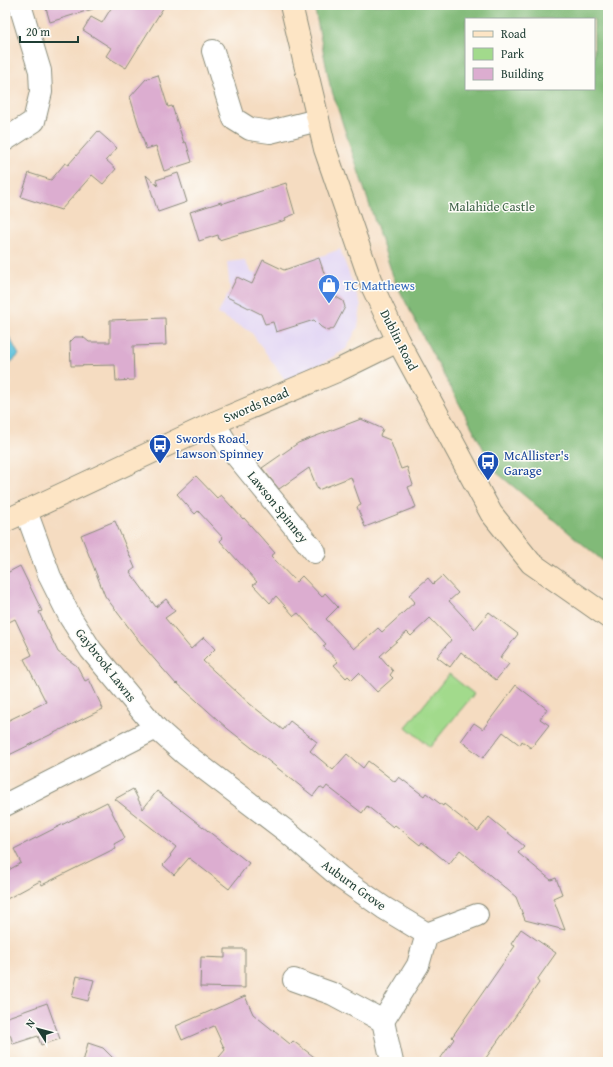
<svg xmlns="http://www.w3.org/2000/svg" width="613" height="1067" font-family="'Gentium Book Plus',serif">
<rect width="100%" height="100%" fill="#fdfcf7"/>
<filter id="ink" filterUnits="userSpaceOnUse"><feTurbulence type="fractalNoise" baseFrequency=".025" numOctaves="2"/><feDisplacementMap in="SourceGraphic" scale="8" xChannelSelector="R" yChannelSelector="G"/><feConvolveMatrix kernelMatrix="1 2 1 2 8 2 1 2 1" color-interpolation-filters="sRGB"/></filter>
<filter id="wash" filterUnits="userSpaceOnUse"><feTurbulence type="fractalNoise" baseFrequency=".012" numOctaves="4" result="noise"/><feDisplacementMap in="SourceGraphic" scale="16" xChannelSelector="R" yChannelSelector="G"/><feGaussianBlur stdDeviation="0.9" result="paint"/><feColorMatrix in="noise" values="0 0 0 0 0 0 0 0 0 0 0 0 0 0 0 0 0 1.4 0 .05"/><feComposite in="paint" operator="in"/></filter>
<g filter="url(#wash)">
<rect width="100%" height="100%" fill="#f5dcc1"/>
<polygon fill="#e1d4f4" points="340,249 361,306 358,327 346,349 288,384 251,332 218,314 230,289 227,262 244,260 252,273 270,275"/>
<polygon fill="#a2da8c" stroke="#608c60" points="449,674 474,694 430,747 406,727"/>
<path fill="#81ba78" stroke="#507c56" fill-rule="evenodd" d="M 314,5 L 608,5 L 608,565 L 496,472 L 424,338 L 394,279 L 330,85 ZM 466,19 L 594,19 L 594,89 L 466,89 Z"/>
<polygon fill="#5dc1db" stroke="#3e7f88" points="5,329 19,355 10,363 5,356"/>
<g id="blocks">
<g fill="#dcadd0">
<polygon points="45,5 92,5 93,9 50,22"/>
<polygon points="113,5 165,5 126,68 106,56 111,48 83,30 91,17 102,23"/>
<polygon points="158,75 168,107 172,106 184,143 186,142 192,162 164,171 156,146 146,149 130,97 146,79"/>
<polygon points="98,131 117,148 106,160 116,169 103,184 92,175 61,210 21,197 29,173 51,180 65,163 68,165"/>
<polygon points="178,173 187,202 158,212 146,175 158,186 156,180"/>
<polygon points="286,183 295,214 285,218 286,220 219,240 218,235 199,241 190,212 221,202 221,204"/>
<polygon points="319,258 331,294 343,301 345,307 334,328 328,331 321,327 314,320 276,332 273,322 265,324 261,314 227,297 237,277 252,284 263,260 284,270"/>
<polygon points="165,318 166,345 133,346 134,380 116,381 115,365 71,366 70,342 75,337 83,337 89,342 110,342 110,320"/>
<polygon points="361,419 383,429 380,436 390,440 401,469 407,467 413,485 408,487 416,507 365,527 357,507 361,505 351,477 318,490 309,468 279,489 262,468 298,443"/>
<polygon points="196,476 217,498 221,495 243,519 244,518 275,553 271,556 296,582 302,576 322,597 325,593 338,607 326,619 354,649 378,628 382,632 415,602 409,595 428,578 433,584 442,576 458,593 449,601 475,629 489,612 518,634 500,658 509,664 496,680 461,652 450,667 437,657 451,640 430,618 411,636 407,632 380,656 393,671 390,675 393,678 377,692 359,673 352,680 348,676 346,678 334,665 338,662 323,646 326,644 298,613 294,616 276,596 270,603 253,585 257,582 220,541 223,538 198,511 195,514 177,494"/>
<polygon points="115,521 135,568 130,572 156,607 166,599 175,611 165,618 191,649 204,637 215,649 203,661 250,704 283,730 290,721 317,742 310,751 333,770 347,754 363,768 368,761 395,782 399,777 424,796 426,793 443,806 444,804 478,831 489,817 524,846 518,853 551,880 556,878 562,894 553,898 565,930 525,920 516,897 460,850 449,864 422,842 420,845 395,825 393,827 367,806 362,813 327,786 324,790 320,787 313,796 228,729 177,683 176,684 142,645 105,596 81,535"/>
<polygon points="20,566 42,611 39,612 58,652 77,666 85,681 89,679 103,709 5,757 5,722 46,702 24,659 32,655 15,619 5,624 5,574"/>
<polygon points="516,685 547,709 540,719 549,725 531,748 522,741 520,745 503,732 483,758 461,741 474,723 483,729"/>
<polygon points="133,789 143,809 157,791 249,863 229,889 189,858 174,875 163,865 171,856 170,855 176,847 115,799"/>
<polygon points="107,802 125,838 114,844 116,848 42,885 40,881 5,900 5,872 21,863 14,849"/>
<polygon points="521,929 556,953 537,980 539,983 483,1062 438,1062 454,1039 452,1037 515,946 511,944"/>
<polygon points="225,949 245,949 245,988 200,987 201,957 225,958"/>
<polygon points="77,976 94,980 88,1001 72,997"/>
<polygon points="245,996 253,1014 290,1044 293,1041 321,1062 215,1062 225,1050 214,1026 182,1040 176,1026"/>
<polygon points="47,1003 60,1039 41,1045 38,1036 13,1044 10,1034 5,1036 5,1018"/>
<polygon points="88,1043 103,1048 117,1062 83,1062"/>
</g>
</g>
</g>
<g filter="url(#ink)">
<use href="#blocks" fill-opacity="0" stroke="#8a8c7a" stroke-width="1"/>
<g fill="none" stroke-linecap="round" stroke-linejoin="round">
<g stroke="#8a8c7a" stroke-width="24">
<g id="street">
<polyline points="213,51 234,119 250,129 270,132 318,120"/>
<polyline points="5,140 34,121 41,92 40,71 20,5"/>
<polyline points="214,423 226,443 315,552"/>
<polyline points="26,511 50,577 70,617 91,650 156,728 185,754 286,831 341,878 384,908 427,934 418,965 383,1021 333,994 294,980"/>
<polyline points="5,805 156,728"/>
<polyline points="427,934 477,915"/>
<polyline points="383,1021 392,1062"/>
</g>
</g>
<g stroke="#8a8c7a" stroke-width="24">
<g id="secondary">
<polyline points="291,5 325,149 373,288 398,341 491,513 531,563 608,617"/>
<polyline points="5,521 214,423 339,370 398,341"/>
</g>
</g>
<use href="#street" stroke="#fff" stroke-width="22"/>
<use href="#secondary" stroke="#fde5c5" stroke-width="22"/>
</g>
</g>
<defs>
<g id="shop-pin" transform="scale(1.15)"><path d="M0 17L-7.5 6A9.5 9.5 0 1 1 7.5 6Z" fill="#3f7fe0" stroke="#fdfcf7"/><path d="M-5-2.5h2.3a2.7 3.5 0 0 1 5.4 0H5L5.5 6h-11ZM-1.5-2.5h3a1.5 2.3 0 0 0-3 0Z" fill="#fff"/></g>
<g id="bus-pin" transform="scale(1.15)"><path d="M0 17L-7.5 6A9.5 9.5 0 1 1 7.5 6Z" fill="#1a4fb4" stroke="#fdfcf7"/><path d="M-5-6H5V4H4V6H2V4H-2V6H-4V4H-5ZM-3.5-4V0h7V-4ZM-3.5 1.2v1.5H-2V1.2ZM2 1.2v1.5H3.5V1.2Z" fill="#fff"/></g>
</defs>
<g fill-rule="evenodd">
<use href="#shop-pin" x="329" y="285"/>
<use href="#bus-pin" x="160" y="445"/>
<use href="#bus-pin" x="488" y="462"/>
</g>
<g text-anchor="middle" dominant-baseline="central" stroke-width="3" stroke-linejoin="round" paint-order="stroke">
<g font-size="13" fill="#40644a" stroke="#fdfcf7">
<text x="492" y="206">Malahide Castle</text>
</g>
<g font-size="13" fill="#366cbe" stroke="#fdfcf7" text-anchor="start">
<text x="344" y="285">TC Matthews</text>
</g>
<g font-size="13" fill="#1f3d34" stroke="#fdfcf7">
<text transform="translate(399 340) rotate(63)">Dublin Road</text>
<text transform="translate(256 405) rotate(-23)">Swords Road</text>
<text transform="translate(278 507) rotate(51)">Lawson Spinney</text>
<text transform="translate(106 665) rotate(52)">Gaybrook Lawns</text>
<text transform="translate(354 885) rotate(36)">Auburn Grove</text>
</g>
<g font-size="13" fill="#164399" stroke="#fdfcf7" text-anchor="start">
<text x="176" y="438">Swords Road,<tspan x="176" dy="15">Lawson Spinney</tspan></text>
<text x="504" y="455">McAllister's<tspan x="504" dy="15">Garage</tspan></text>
</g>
</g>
<rect width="613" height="1067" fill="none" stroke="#fdfcf7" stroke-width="20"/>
<rect x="465" y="18" width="130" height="72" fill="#fdfcf7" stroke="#a4b0a9"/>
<rect x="473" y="31" width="20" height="6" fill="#fde5c5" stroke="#a4b0a9"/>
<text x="501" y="38" font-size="12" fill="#1f3d34">Road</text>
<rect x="473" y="48" width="20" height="12" fill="#a2da8c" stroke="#a4b0a9"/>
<text x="501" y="58" font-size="12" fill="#1f3d34">Park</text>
<rect x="473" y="68" width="20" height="12" fill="#dcadd0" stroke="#a4b0a9"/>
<text x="501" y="78" font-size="12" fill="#1f3d34">Building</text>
<g transform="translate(38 1029) rotate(306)" stroke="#fdfcf7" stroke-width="3" paint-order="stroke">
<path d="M0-3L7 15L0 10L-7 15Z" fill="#1f3d34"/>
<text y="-6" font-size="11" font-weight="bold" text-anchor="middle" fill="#1f3d34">N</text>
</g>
<path d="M20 36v6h58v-6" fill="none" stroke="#1f3d34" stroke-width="2"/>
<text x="26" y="36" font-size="12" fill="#1f3d34" stroke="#fdfcf7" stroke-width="3" paint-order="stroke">20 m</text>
</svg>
